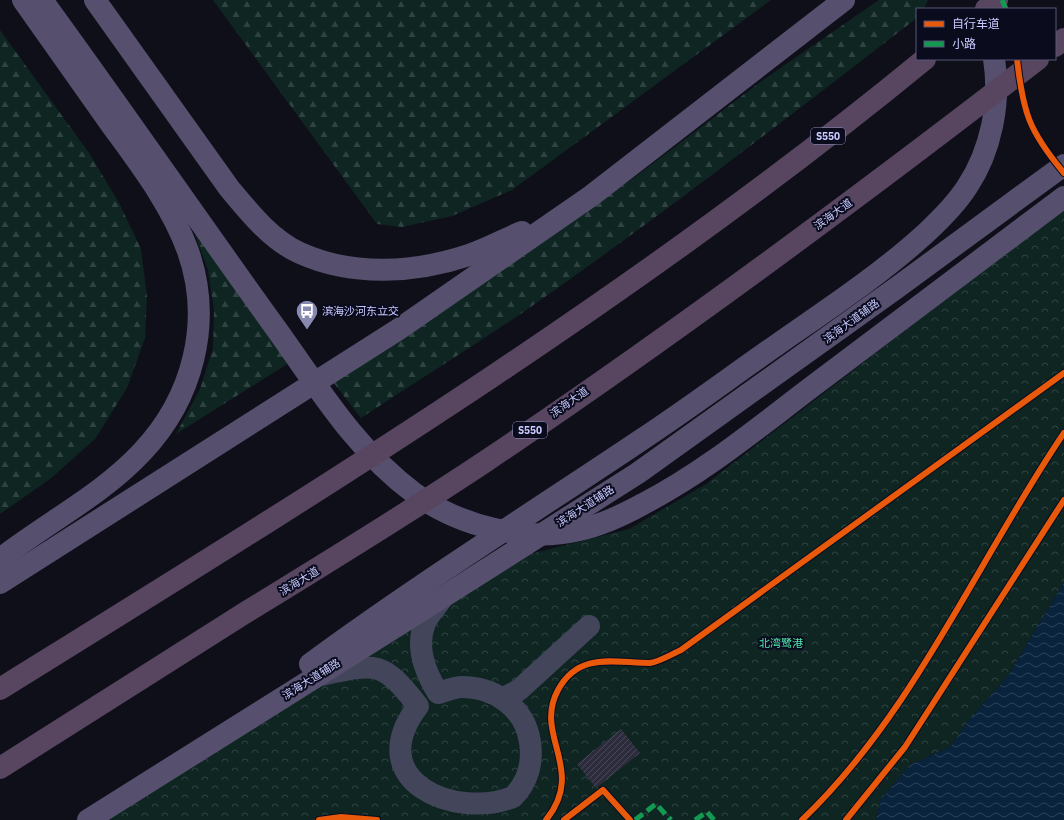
<svg xmlns="http://www.w3.org/2000/svg" width="1064" height="820" font-family="'IBM Plex Sans','Noto Sans SC',sans-serif">
<defs>
<pattern id="forest-firs" width="22" height="20" patternUnits="userSpaceOnUse"><rect width="22" height="20" fill="#0e2522"/><path d="M5 1l3.5 6h-7zM16 11l3.5 6h-7z" fill="#304343"/></pattern>
<pattern id="park-crowns" width="20" height="18" patternUnits="userSpaceOnUse"><rect width="20" height="18" fill="#0e2522"/><path d="M2 6a3 3 0 1 1 6 0M12 15a3 3 0 1 1 6 0" fill="none" stroke="#304343"/></pattern>
<pattern id="water-waves" width="16" height="10" patternUnits="userSpaceOnUse"><rect width="16" height="10" fill="#09233d"/><path d="M0 5q4-4 8 0t8 0" fill="none" stroke="#2b425a"/></pattern>
<pattern id="building-hatch" width="6" height="6" patternUnits="userSpaceOnUse"><rect width="6" height="6" fill="#2c2c3d"/><path d="M-1 1l2-2M0 6l6-6M5 7l2-2" fill="none" stroke="#49495a"/></pattern>
</defs>
<rect width="100%" height="100%" fill="#0f0f1a"/>
<g fill="url(#forest-firs)">
<polygon points="213,0 771,0 512,190 452,216 402,227 377,224"/>
<path d="M 879,0 L 928,0 L 924,9 L 917,9 L 917,18 C 787,118 657,219 522,313 C 469,349 414,383 361,418 L 333,382 L 471,290 L 635,177 L 763,80 Z"/>
<polygon points="0,30 89,153 119,203 141,249 147,297 145,338 127,388 95,439 50,479 0,514"/>
<polygon points="201,231 292,361 176,434 200,389 213,348 214,311 208,270 195,235"/>
</g>
<polygon fill="url(#park-crowns)" points="1064,208 1064,582 1008,676 969,720 950,747 910,765 881,799 876,820 107,820 518,557 629,529 706,484"/>
<polygon fill="url(#water-waves)" points="1064,582 1064,820 876,820 881,799 910,765 950,747 969,720 1008,676"/>
<polygon fill="url(#building-hatch)" points="621,729 640,753 596,788 577,764"/>
<g fill="none" stroke-linecap="round" stroke-linejoin="round">
<g stroke="#43455b" stroke-width="22">
<path d="M 321,675 C 376,663 382,660 418,706 C 361,781 455,820 513,797 C 528,782 533,762 530,742 C 525,708 495,687 462,687 C 454,687 446,691 438,693 C 425,672 415,647 425,623 C 429,614 438,605 443,597"/>
<polyline points="504,698 519,690 589,626"/>
</g>
<g stroke="#56506e" stroke-width="22">
<path d="M 42,0 C 120,107 195,216 272,323 C 315,382 354,449 414,493 C 459,526 525,543 579,530 C 602,525 623,515 643,504 C 703,473 755,430 809,389 C 894,325 979,261 1064,197"/>
<path d="M 95,0 L 229,188 C 249,212 271,240 300,253 C 353,277 415,273 469,255 C 487,249 505,239 522,232"/>
<path d="M 0,559 C 46,523 102,495 142,452 C 193,398 213,322 188,251 C 171,204 139,163 110,123 C 81,82 52,41 23,0"/>
<polyline points="0,583 399,329 591,196 844,0"/>
<path d="M 310,664 C 417,585 531,514 641,440 C 688,409 732,376 778,344 C 828,309 880,275 926,233 C 941,219 956,204 967,187 C 991,151 1001,102 994,59"/>
<polyline points="88,820 443,597 638,473 895,289 1064,165"/>
</g>
<g stroke="#584660" stroke-width="22">
<polyline points="986,9 997,0"/>
<polyline points="1055,46 1064,39"/>
<path d="M 0,689 C 317,492 637,296 925,59"/>
<path d="M 0,768 C 80,717 160,666 240,616 C 323,565 405,515 486,461 C 675,334 858,198 1038,59"/>
</g>
<g stroke="#139951" stroke-width="5" stroke-dasharray="10 5" stroke-linecap="butt">
<polyline points="1002,0 1006,9"/>
<polyline points="635,820 656,804 671,820"/>
<polyline points="695,820 707,812 714,820"/>
</g>
<g stroke="#0b0b1e" stroke-width="8">
<g id="cycleway">
<path d="M 1017,59 C 1023,113 1029,131 1064,173"/>
<polyline points="319,820 341,817 377,820"/>
<path d="M 546,820 C 587,769 533,736 558,690 C 579,651 615,663 650,663 C 659,662 672,654 681,650 L 1064,373"/>
<polyline points="564,820 603,790 630,820"/>
<path d="M 802,820 C 915,712 977,561 1064,433"/>
<polyline points="846,820 905,747 1064,500"/>
</g>
</g>
<use href="#cycleway" stroke="#e8590c" stroke-width="6"/>
</g>
<defs>
<g id="bus-pin" transform="scale(1.15)"><path d="M0 17L-7.5 6A9.5 9.5 0 1 1 7.5 6Z" fill="#8789af" stroke="#0b0b1e"/><path d="M-5-6H5V4H4V6H2V4H-2V6H-4V4H-5ZM-3.5-4V0h7V-4ZM-3.5 1.2v1.5H-2V1.2ZM2 1.2v1.5H3.5V1.2Z" fill="#fff"/></g>
</defs>
<g fill-rule="evenodd">
<use href="#bus-pin" x="307" y="311"/>
</g>
<g text-anchor="middle" dominant-baseline="central" stroke-width="4" stroke-linejoin="round" paint-order="stroke">
<g fill="#0b0b1e" stroke="#8f91bc" stroke-width="1">
<rect x="811" y="128" width="34" height="16" rx="3"/>
<rect x="513" y="422" width="34" height="16" rx="3"/>
</g>
<g font-size="10" font-weight="bold" fill="#c8caff">
<text x="828" y="136">S550</text>
<text x="530" y="430">S550</text>
</g>
<g font-size="11" fill="#c8caff" stroke="#0b0b1e">
<text transform="translate(833 214) rotate(-36)">滨海大道</text>
<text transform="translate(851 321) rotate(-36)">滨海大道辅路</text>
<text transform="translate(569 402) rotate(-35)">滨海大道</text>
<text transform="translate(585 506) rotate(-33)">滨海大道辅路</text>
<text transform="translate(299 581) rotate(-31)">滨海大道</text>
<text transform="translate(311 679) rotate(-32)">滨海大道辅路</text>
</g>
<g font-size="11" fill="#c8caff" stroke="#0b0b1e" text-anchor="start">
<text x="322" y="311">滨海沙河东立交</text>
</g>
<g font-size="11" fill="#4fe4a9" stroke="#0b0b1e">
<text x="781" y="643">北湾鹭港</text>
</g>
</g>
<rect x="916" y="8" width="140" height="52" fill="#0b0b1e" stroke="#575778"/>
<rect x="924" y="21" width="20" height="6" fill="#e8590c" stroke="#575778"/>
<text x="952" y="28" font-size="12" fill="#c8caff">自行车道</text>
<rect x="924" y="41" width="20" height="6" fill="#139951" stroke="#575778"/>
<text x="952" y="48" font-size="12" fill="#c8caff">小路</text>
</svg>
